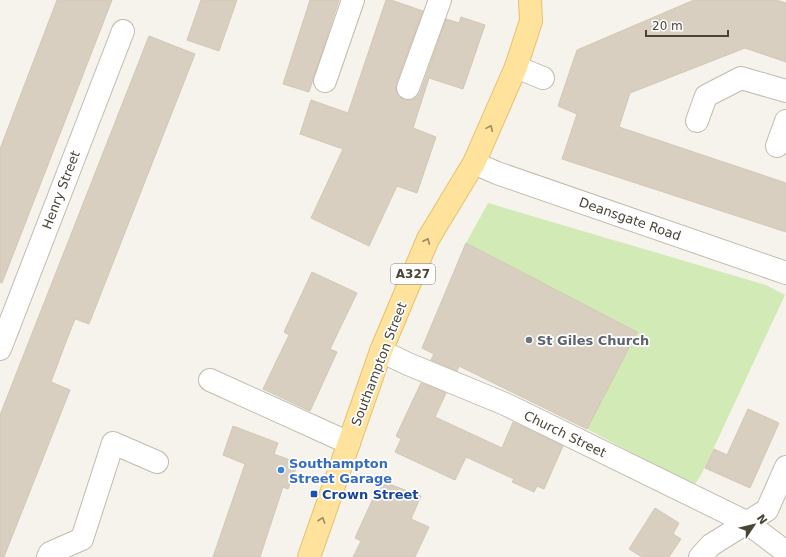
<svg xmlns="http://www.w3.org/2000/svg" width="786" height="557" font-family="'DejaVu Sans',sans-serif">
<rect width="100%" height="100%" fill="#f6f3ec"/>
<polygon fill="#d2eab5" points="488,203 766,285 785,295 702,473 694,486 587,429 637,332 466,243"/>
<g fill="#d8cfc1" stroke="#d3c7b4">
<polygon points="57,0 112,0 2,283 0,282 0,149"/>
<polygon points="201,0 237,0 219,51 187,40"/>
<polygon points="310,0 339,0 309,92 283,84"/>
<polygon points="386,0 391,0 423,11 396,84 396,90 398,96 404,100 411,100 416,98 420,93 446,19 459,23 461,17 485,25 463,89 429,78 413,128 436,137 417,193 397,186 369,246 311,218 343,149 300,134 311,100 348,113"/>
<polygon points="694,0 776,0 786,3 786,62 745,48 630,93 619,127 786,183 786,232 562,159 577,114 558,106 577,50"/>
<polygon points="149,36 195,54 89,324 75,319 64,347 51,382 70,390 4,557 0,557 0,415"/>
<polygon points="466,243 637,332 587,429 459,366 457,371 431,360 434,354 422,348"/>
<polygon points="312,272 357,293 330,349 337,352 310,411 263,389 289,335 284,332"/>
<polygon points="421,383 446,393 435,417 502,448 513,422 563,446 544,489 537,486 534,492 512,482 514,479 466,457 455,480 395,452 401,439 396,436"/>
<polygon points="748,409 779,423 750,488 705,468 714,449 727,455"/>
<polygon points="233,426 278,443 274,454 298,463 288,489 283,487 260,557 213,557 245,464 223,455"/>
<polygon points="381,481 421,496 411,519 429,527 415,557 353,557 361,541 355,538"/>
<polygon points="655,508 679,523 673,534 681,539 669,557 642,557 629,549"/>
</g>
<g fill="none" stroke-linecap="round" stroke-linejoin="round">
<g stroke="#c2bbae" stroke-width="24">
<g id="minor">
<polyline points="516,67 543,78"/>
<polyline points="325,81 353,0"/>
<polyline points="408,88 440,0"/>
<polyline points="697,121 706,96 741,78 786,91"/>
<polyline points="777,146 786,121"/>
<polyline points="474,163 497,173 786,273"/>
<polyline points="0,349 123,31"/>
<polyline points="381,351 408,364 505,404 746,522 786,552"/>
<polyline points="210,380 349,443"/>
<polyline points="48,557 50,553 82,539 113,443 157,462"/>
<polyline points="700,557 711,545 767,510 786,467"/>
</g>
</g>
<g stroke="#e6c16a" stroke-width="24">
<polyline id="major" points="309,557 381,351 428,239 474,163 516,67 531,21 530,0"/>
</g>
<use href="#minor" stroke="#fff" stroke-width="22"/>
<use href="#major" stroke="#ffe39c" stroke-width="22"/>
</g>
<defs><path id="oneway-chevron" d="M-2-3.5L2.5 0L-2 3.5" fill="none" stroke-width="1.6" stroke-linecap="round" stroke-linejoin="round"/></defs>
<g stroke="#9c8c66">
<use href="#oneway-chevron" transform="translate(490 128) rotate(-66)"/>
<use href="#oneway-chevron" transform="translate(427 241) rotate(-65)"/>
<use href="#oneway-chevron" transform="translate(322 520) rotate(-71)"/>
</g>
<circle fill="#6b7280" stroke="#fff" stroke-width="1.5" cx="529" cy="340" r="4"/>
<circle fill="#3f7fe0" stroke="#fff" stroke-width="1.5" cx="281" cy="470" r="4"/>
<rect fill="#1a4fb4" stroke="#fff" stroke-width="1.5" x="310" y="490" width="8" height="8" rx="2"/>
<g text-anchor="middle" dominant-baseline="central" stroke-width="3.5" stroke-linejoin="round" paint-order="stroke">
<rect fill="#fff" stroke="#817c74" stroke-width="1" x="391" y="264" width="44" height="20" rx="3"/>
<g font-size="12" font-weight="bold" fill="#4b4439">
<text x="413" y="274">A327</text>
</g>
<g font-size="13" fill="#4b4439" stroke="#fff">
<text transform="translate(61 190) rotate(-69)">Henry Street</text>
<text transform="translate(630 219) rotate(19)">Deansgate Road</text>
<text transform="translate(379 364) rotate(-69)">Southampton Street</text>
<text transform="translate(565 434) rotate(26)">Church Street</text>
</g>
<g font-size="13" font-weight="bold" fill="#5b616d" stroke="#fff" text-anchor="start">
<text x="537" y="340">St Giles Church</text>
</g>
<g font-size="13" font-weight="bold" fill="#366cbe" stroke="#fff" text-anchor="start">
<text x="289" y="463">Southampton<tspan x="289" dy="15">Street Garage</tspan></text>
</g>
<g font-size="13" font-weight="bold" fill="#164399" stroke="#fff" text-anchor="start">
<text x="322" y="494">Crown Street</text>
</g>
</g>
<g transform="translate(754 525) rotate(55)" stroke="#ffffff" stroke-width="3" paint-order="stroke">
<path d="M0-3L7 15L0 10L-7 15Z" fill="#4b4439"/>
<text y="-6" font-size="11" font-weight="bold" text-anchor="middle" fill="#4b4439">N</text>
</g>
<path d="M646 30v6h82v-6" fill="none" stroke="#4b4439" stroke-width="2"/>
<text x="652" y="30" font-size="12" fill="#4b4439" stroke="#ffffff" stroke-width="3" paint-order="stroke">20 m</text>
</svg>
